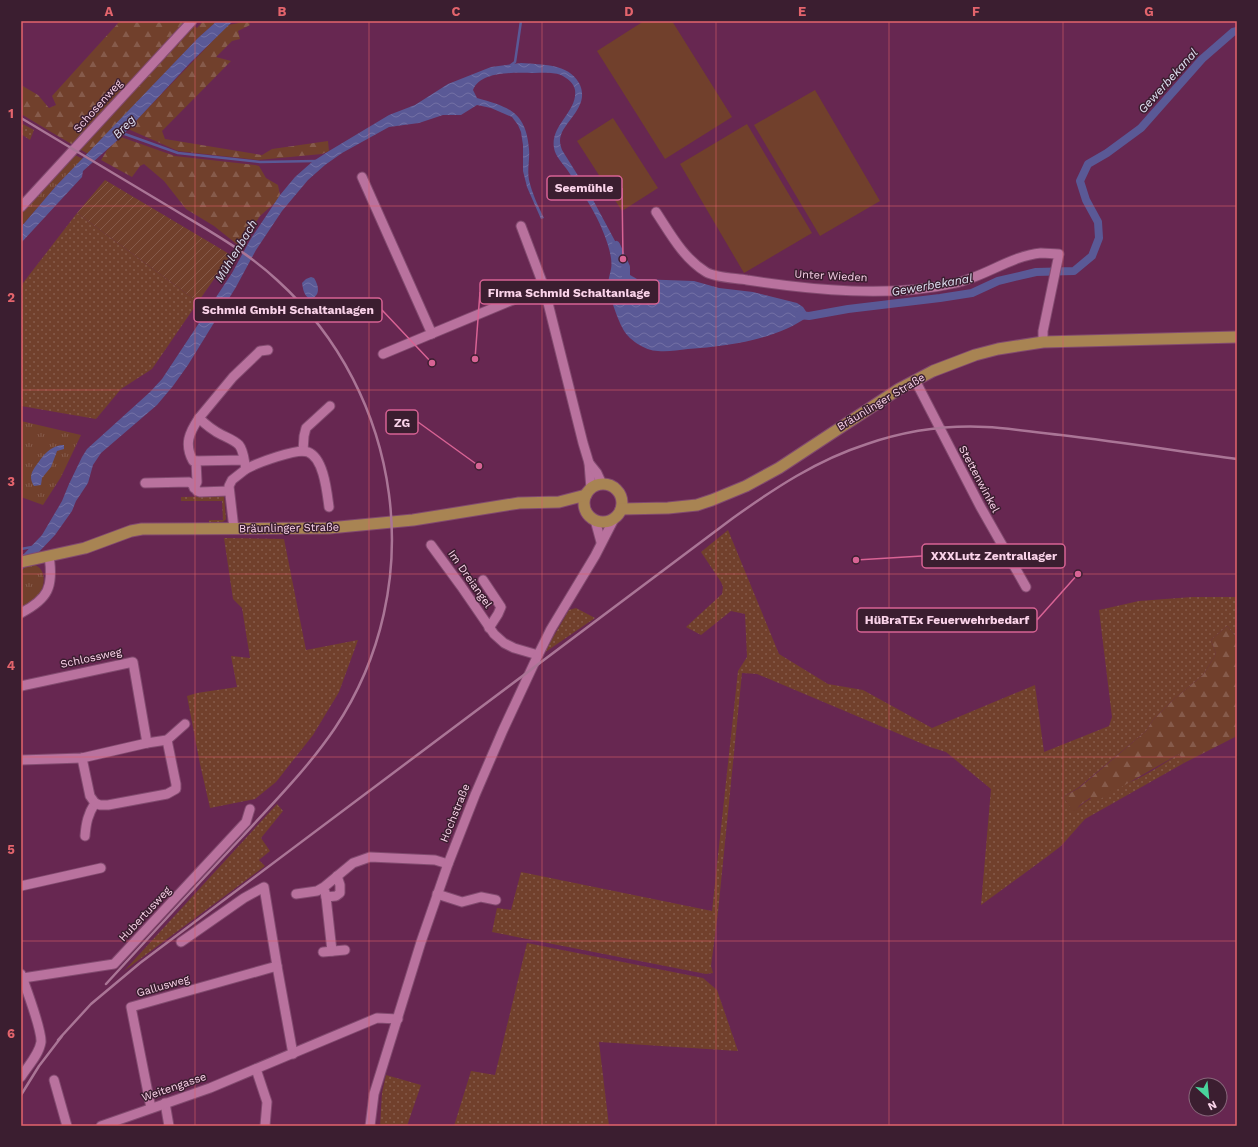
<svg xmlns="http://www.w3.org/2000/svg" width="1258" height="1147" font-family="'Work Sans',sans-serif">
<defs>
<pattern id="grass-dots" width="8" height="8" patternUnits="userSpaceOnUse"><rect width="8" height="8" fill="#71402c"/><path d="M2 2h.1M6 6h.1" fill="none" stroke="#865b4b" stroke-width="1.8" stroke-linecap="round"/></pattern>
<pattern id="forest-firs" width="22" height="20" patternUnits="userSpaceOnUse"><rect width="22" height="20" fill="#71402c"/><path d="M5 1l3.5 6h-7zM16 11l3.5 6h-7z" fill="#865b4b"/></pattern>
<pattern id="park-tufts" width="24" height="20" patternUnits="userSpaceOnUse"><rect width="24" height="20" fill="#71402c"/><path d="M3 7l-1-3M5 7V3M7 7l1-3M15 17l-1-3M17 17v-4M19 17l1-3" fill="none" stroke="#865b4b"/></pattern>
<pattern id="garden-furrows" width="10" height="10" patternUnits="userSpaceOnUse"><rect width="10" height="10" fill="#71402c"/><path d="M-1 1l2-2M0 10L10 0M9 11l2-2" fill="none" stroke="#865b4b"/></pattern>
<pattern id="water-waves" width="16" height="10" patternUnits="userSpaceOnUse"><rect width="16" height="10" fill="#5a5996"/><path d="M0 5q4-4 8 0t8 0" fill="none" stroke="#7370a5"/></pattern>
</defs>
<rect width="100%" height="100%" fill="#672751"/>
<g fill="url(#grass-dots)">
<polygon points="21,123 34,130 30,140 21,134"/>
<polygon points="77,213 198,302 152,369 121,389 96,419 21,406 21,288 23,283"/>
<polygon points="224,496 226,519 222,523 209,523 209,520 223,520 222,501 181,501 181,497"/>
<path d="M 728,530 L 779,654 L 828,684 L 863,690 L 932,728 L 1035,685 L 1044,752 L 1109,726 L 1112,717 L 1099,610 L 1139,601 L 1192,597 L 1237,597 L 1237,638 L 1227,626 L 1211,640 L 1216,654 L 1203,675 L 1173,700 L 1153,720 L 1146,731 L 1078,788 L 1063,797 L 1074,812 C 1090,793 1117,789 1139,778 C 1153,771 1166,762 1179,754 L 1184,763 L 1085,819 L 1061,846 L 1048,856 L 981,905 L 991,789 L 946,752 L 930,747 L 757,674 L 742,673 L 718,912 L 711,966 L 713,973 L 706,974 L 492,932 L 497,908 L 511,910 L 521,872 L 712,911 L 738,671 L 747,657 L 745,614 L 731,611 L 701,635 L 686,627 L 722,594 L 723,587 L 721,582 L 701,552 Z"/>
<polygon points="224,538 284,539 306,650 358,640 339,692 313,735 276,782 255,799 210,808 200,764 187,696 197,693 237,687 231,656 250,658 242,608 233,599"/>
<polygon points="576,608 595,618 544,653 569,610"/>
<polygon points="277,804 283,811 261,838 270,851 259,860 265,866 124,971"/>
<polygon points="527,943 703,978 717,990 738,1051 599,1042 609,1126 454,1126 471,1071 495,1075"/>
<polygon points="386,1075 421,1085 407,1126 380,1126 382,1093"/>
</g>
<g fill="url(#forest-firs)">
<polygon points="120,21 187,21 197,28 203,21 217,21 198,38 88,154 21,114 21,85 38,95 49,108 56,105 52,96"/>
<polygon points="249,21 250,25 238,31 240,39 232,41 216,57 231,61 162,131 165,139 262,155 272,149 328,141 329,151 322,154 258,160 213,155 178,151 128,129 228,25"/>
<polygon points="121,137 175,156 255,165 259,166 266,178 278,185 280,195 276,202 260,216 242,243 239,246 214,226 186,209 164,181 144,164 140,166 132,177 101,160 107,150"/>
<polygon points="1227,626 1237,638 1237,736 1184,763 1179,754 1095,802 1090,798 1080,805 1074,813 1063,797 1079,788 1146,731 1153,720 1173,700 1203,675 1216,654 1211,640"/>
</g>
<g fill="url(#park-tufts)">
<polygon points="73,154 83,159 56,186 21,227 21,213"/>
<polygon points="21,421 81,435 61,477 43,505 21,497"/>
<path d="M 28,564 C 46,564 47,582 39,595 C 34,601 27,605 21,609 L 21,571 Z"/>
</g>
<polygon fill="url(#garden-furrows)" points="105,180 231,255 198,302 77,213"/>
<g fill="#71402c">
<polygon points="644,21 672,21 732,117 665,159 597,51"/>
<polygon points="815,90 880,201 820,236 754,125"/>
<polygon points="613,118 658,188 622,211 577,141"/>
<polygon points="747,124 812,233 744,273 680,164"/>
</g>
<g fill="url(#water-waves)">
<polygon points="217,21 233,21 190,63 121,137 83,171 82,177 21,243 21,227 56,186 198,38"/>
<path d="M 521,63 C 542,65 568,63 579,83 C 592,108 560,122 560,141 C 560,144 561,147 562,150 L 592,198 L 622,254 L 618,256 L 623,268 L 629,265 L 630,275 L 637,279 L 694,281 L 719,288 L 753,292 L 797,303 L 803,307 L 809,316 C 775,340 729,346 688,349 C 678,350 668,352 658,351 C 645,351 627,339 622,327 C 618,320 608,292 608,284 C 608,280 610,274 611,269 C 613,259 608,244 604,234 C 596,212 581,191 568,171 C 564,165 555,156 554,148 C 550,125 578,111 575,90 C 574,83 567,78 561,75 C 552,72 543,73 534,73 C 517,73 481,70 473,90 L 477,98 C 509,107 526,112 529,149 C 530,159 527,170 529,180 C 532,193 538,206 544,218 L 541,219 L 527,187 L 523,171 L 523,145 L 521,132 L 518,125 L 512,117 L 491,108 L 477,105 L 461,115 L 443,115 L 419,123 L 389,127 L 342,153 L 325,165 L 308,180 L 282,211 L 256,250 L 236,287 L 188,365 L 173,386 L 157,405 L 101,453 L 93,465 L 88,483 L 76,501 L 72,511 L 55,535 L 21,571 L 21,557 L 42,535 L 62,501 L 69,484 L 82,457 L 87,449 L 150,392 L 162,379 L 232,273 L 250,240 L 280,195 L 295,177 L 312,162 L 329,151 L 389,115 L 415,105 L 448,84 L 491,67 Z"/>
<path d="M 311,277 L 314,278 C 319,286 321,296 310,299 C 304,296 303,289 302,283 L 306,279 Z"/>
<path d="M 64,445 L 64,449 L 57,451 L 56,454 L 51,467 L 42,478 L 41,485 L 34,486 C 27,475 34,469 40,460 C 46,452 53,445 64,445 Z"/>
</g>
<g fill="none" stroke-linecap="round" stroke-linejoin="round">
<g stroke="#5a5996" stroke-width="2.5">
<polyline points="511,65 515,62 521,21"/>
<polyline points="122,133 178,153 260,162 316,161"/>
<polyline points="21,549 32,547"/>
</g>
<g stroke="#5a5996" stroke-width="8">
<polyline points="616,245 626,267 626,277"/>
<polyline points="799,315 809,316 848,309 940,298 972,293 998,281 1036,272 1074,271 1092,256 1099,238 1098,222 1086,200 1080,181 1088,164 1107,153 1141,128 1202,59 1233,32 1237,31"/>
</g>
<g stroke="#824a6f" stroke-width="11">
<g id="minor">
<polyline points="362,177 432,334"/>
<polyline points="21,207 192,21"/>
<path d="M 656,212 C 670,233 683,258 706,272 C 716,278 736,278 747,280 C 812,290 891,298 955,283 C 985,277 1010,256 1041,253 C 1047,253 1053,254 1059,254 L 1043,331 L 1043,342"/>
<polyline points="521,226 544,287 583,443 589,463 591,489"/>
<polyline points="383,354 544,287"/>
<polyline points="915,380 980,506 1026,587"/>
<polyline points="199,418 233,377 257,354 260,351 268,350"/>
<polyline points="303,451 304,436 306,428 330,406"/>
<polyline points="589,463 597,473 602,484"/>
<path d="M 246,469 C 257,463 297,448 308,452 C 324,458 327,493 329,507"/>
<polyline points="145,483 189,482 192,484 197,491 200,492 229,491"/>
<polyline points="194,488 197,482 196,461"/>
<polyline points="595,520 601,542"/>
<path d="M 234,529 L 229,486 L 232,480 L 246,469 C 244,461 244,451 239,445 C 234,440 228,438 222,435 C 214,431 206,425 199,418 C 189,433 184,444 193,461 L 244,460"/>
<polyline points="431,545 461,586 494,634 504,643 514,648 538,655"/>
<polyline points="483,580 501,607 498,614 489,628"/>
<path d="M 21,613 C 48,599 54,587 49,556"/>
<polyline points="21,686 133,662 147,743"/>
<path d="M 82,758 L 90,796 L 95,803 C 88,814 86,823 85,836"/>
<polyline points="21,760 82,758 147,743 167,740 185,724"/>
<polyline points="95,803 100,805 108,805 167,794 176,789 176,784 167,740"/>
<polyline points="21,886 101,868"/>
<polyline points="325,892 326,897 336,896 340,893 340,885 337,876"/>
<polyline points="296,894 317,891 324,887 353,863 370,857 435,860 448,864"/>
<polyline points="437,894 462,902 481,897 496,900"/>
<polyline points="326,897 332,951"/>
<polyline points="181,942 244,898 264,887 277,966"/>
<polyline points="323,952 345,950"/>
<polyline points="23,978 114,964 246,822 250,809"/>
<polyline points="256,1069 267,1102 265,1126"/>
<path d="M 21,1077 C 27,1067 39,1055 41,1042 C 42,1030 26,988 21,974"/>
<polyline points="54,1080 67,1126"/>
<polyline points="165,1103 169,1126"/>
<polyline points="151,1108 131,1007 277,966 293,1054"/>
<polyline points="101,1126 210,1088 377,1018 398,1019"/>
<polyline points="370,1126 374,1094 421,942 448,864 475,795 503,730 538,655 551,629 595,556 614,519"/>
</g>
</g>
<g stroke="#824a6f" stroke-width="13">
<g id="major">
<circle cx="603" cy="503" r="19"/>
<polyline points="621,509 668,508 697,505 712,500 746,486 779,468 899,389 933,371 975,355 998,349 1043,342 1237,337"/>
<polyline points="21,562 85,548 131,531 142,529 329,528 413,520 519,503 559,502 586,495"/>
</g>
</g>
<use href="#minor" stroke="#b9729e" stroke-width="9"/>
<use href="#major" stroke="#a88453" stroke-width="11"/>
<g stroke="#aa7596" stroke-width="2.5">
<path d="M 21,118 C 72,149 123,179 173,209 C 209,231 246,251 277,280 C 403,394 430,586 335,728 C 308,768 274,802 242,837 C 196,886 151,935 106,984"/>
<path d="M 58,1040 L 91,1004 L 140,963 L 733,518 C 775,488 817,460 867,444 C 905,431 946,425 986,427 C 1011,428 1036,433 1061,435 C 1120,442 1178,451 1237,459"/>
<polyline points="21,1095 39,1066 62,1036"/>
</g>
</g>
<path fill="none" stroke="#e3646c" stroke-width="1" stroke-opacity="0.55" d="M 195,21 L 195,1126M 369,21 L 369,1126M 542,21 L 542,1126M 716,21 L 716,1126M 889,21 L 889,1126M 1063,21 L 1063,1126M 21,206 L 1237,206M 21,390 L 1237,390M 21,574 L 1237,574M 21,757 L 1237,757M 21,941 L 1237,941"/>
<g text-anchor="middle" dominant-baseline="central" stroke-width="3" stroke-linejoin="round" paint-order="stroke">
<g font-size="11" fill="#fad3e9" stroke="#3b1e30">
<text transform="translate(98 106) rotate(-48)">Schosenweg</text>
<text transform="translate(831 276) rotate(3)">Unter Wieden</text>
<text transform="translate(881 402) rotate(-31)">Bräunlinger Straße</text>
<text transform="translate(979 479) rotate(62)">Stettenwinkel</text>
<text transform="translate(289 528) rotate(-1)">Bräunlinger Straße</text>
<text transform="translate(470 579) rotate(55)">Im Dreiangel</text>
<text transform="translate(91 658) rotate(-12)">Schlossweg</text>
<text transform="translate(455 813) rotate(-68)">Hochstraße</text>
<text transform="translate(145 914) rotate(-47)">Hubertusweg</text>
<text transform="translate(163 986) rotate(-16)">Gallusweg</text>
<text transform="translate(174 1087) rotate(-19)">Weitengasse</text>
</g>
<g font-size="12" font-style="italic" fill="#dfe0f2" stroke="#3b1e30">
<text transform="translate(1168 81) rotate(-48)">Gewerbekanal</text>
<text transform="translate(124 127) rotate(-46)">Breg</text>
<text transform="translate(236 251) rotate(-59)">Mühlenbach</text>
<text transform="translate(932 285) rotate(-10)">Gewerbekanal</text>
</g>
</g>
<path fill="none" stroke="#d86394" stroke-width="1.5" d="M623 259L622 188M475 359L480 292M432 363L382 310M479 466L418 422M856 560L922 556M1078 574L1037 620"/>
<g fill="#d86394" stroke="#3b1e30" stroke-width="1.5">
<circle cx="623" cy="259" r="4"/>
<circle cx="475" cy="359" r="4"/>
<circle cx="432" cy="363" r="4"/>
<circle cx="479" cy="466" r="4"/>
<circle cx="856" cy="560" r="4"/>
<circle cx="1078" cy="574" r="4"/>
</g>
<g fill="#3b1e30" stroke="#d86394" stroke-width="1.5">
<rect x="547" y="176" width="75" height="24" rx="4"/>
<rect x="480" y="280" width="179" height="24" rx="4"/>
<rect x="194" y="298" width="188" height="24" rx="4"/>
<rect x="386" y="410" width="32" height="24" rx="4"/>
<rect x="922" y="544" width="143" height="24" rx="4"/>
<rect x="857" y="608" width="180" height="24" rx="4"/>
</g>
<g font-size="12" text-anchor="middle" font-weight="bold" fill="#fad3e9">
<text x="584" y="192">Seemühle</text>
<text x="569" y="297">Firma Schmid Schaltanlage</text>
<text x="288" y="314">Schmid GmbH Schaltanlagen</text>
<text x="402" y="427">ZG</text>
<text x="994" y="560">XXXLutz Zentrallager</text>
<text x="947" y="624">HüBraTEx Feuerwehrbedarf</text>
</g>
<rect width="1258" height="1147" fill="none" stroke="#3b1e30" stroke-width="44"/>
<g transform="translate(1208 1097) rotate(153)"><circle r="19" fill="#3b1e30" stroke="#87667a"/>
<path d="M0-3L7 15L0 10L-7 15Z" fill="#49d49c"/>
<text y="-6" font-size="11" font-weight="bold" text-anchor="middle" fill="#fad3e9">N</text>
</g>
<rect x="22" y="22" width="1214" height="1103" fill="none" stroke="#e3646c" stroke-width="1.5"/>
<g font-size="13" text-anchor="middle" font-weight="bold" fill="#e3646c">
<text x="109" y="16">A</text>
<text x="282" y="16">B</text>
<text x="456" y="16">C</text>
<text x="629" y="16">D</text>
<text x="802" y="16">E</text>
<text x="976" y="16">F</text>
<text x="1149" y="16">G</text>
<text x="11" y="118">1</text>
<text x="11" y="302">2</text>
<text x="11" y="486">3</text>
<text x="11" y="670">4</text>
<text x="11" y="854">5</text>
<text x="11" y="1038">6</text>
</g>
</svg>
